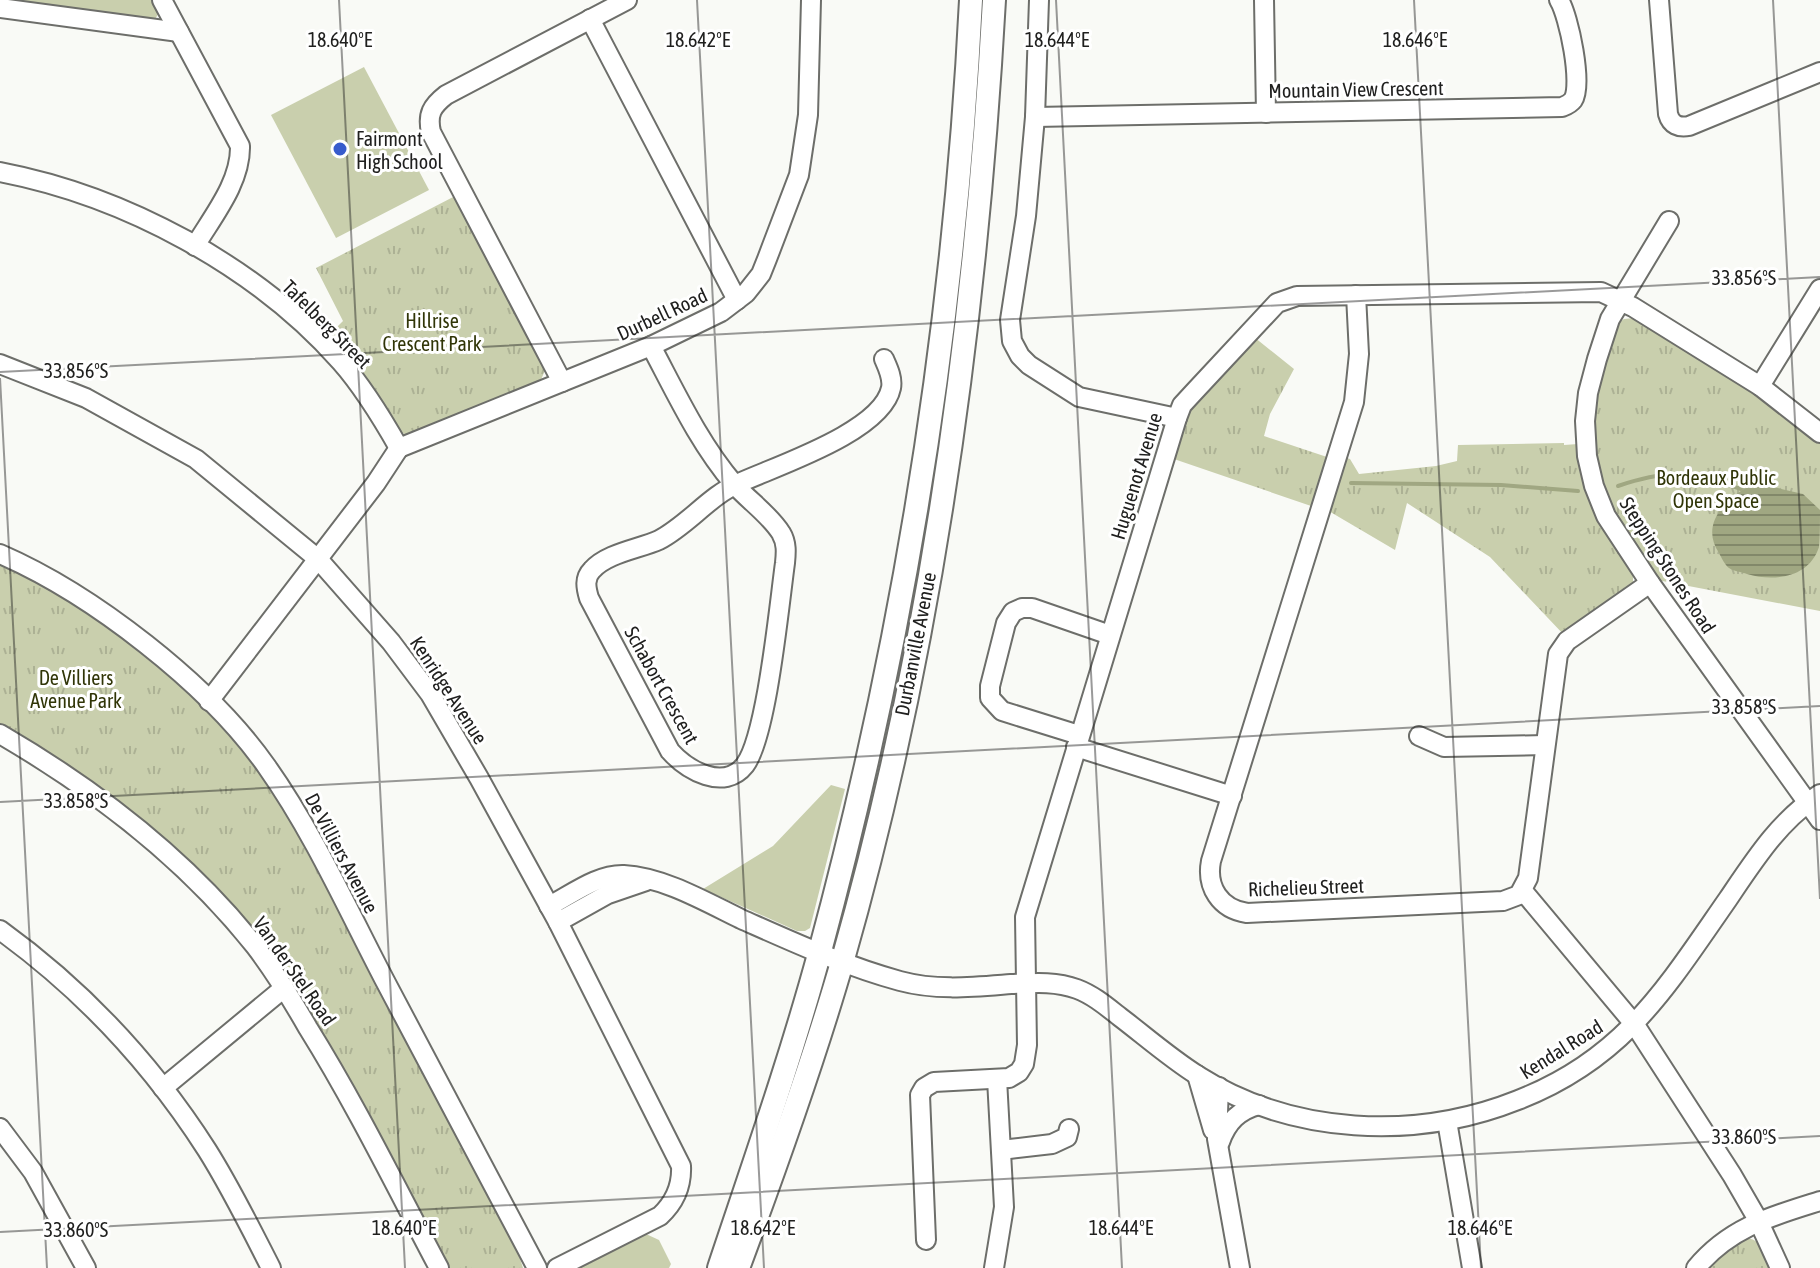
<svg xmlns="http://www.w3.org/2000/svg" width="1820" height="1268" font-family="'Asap Condensed',sans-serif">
<defs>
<pattern id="park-tufts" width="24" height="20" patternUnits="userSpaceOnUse" patternTransform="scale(2)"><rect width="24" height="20" fill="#c9cfad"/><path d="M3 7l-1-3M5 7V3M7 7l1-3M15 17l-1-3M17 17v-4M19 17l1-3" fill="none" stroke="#acb194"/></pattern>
<pattern id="water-rules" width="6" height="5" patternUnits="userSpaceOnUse" patternTransform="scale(2)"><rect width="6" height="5" fill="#a0a782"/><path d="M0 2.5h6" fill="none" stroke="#82886a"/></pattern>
</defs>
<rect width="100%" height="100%" fill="#f9faf6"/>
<g fill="#c9cfad">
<polygon points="0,0 156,0 160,11 154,21"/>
<polygon points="364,67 429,190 336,238 271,115"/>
<polygon points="831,785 845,789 810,928 805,931 797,931 703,889 773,846"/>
<polygon points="646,1234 659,1240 671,1264 669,1268 575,1268"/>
</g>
<g fill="url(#park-tufts)">
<polygon points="457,195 546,368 540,382 407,435 398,431 326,338 343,321 316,268"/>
<polygon points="1634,318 1763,397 1820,441 1820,611 1657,580 1605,499 1593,450 1594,400 1617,324 1624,319"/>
<polygon points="1254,337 1294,369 1270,414 1264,436 1330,458 1314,507 1171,458 1187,414 1194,403"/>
<polygon points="1564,443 1564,445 1578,444 1633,572 1633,585 1565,636 1490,557 1407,503 1395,550 1327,510 1344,457 1350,459 1359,474 1436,466 1457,461 1458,445"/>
<path d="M 0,563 C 124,621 225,712 297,828 L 515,1243 L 523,1268 L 445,1268 L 248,930 L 0,727 Z"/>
<path d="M 1744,1238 C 1762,1238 1765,1254 1773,1268 L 1705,1268 L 1714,1259 Z"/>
</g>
<path fill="url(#water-rules)" d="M 1756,483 L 1803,494 L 1820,510 C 1820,521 1820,537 1819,547 C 1809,578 1774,582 1747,574 C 1742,572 1733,571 1729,568 C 1725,565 1721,557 1719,553 C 1698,522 1730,494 1756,483 Z"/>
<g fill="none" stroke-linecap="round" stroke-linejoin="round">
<g stroke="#a0a782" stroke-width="4">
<polyline points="1351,483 1501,485 1578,491"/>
<path d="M 1618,486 C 1672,468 1688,473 1741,489"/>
</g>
<g stroke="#6d6e6a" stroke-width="22">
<g id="minor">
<path d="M 162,0 L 240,146 C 241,182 213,216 195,246"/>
<polyline points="1039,0 1035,117 1026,216 1010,320 1012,341 1020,356 1029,365 1079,397 1177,418"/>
<polyline points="1264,0 1266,113"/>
<path d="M 1659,0 L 1668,114 C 1671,125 1679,128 1689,126 L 1820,72"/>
<polyline points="0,8 179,32"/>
<polyline points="590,19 737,300"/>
<path d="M 1035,117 L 1562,107 C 1567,105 1570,104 1573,100 C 1583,85 1569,16 1559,0"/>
<path d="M 0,172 C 125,196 256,266 341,362 C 364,388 382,418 399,448"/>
<polyline points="1669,221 1610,319 1597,359 1588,393 1585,421 1587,456 1594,486 1606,516 1650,583 1820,820"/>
<path d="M 1356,295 L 1359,354 L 1354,402 L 1211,861 C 1206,887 1220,909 1247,913 L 1503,901 L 1519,895 L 1528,878 L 1558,654 L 1567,641 L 1650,583"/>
<path d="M 651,346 C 676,393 699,443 734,484 C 749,501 769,514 781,533 C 787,543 786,553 785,563 C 779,606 767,735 745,765 C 724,792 687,770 670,751 L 589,598 C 586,588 584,578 592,570 C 607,553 639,549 659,540 C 688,525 709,496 739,483 C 776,466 882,432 891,388 C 893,378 888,368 884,359"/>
<path d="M 0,364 L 86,398 L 196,459 L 318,559 L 391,642 L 430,694 L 479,778 L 558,922 L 681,1166 C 682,1186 674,1203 660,1216 L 557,1268"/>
<path d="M 562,382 L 431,132 C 427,114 432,106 446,95 L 627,0"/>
<polyline points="1760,386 1820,289"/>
<polyline points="399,448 651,346 721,312 746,293 761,274 767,259 799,175 808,115 811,0"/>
<path d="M 0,554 C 92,594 209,684 267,767 C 313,832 347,908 384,979 C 435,1075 486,1171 537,1268"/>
<polyline points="209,701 376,483 399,448"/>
<path d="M 0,734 C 96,790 186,859 255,946 C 275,972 292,1000 308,1028 C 356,1105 396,1187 439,1268"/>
<polyline points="1079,735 1002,711 990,698 990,686 1006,623 1013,612 1022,608 1032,608 1110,635"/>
<polyline points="1419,736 1444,747 1545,745"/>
<polyline points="1076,747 1232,796"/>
<polyline points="1523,891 1635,1025 1732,1175 1758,1220 1780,1268"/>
<path d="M 549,906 C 571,895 597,874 624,875 C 663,877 706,902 741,919 C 793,942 845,966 900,981 C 937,991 973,987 1011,984 C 1033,983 1055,981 1077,989 C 1093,995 1106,1006 1120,1017 C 1145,1036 1170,1058 1197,1075 C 1292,1135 1415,1141 1518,1100 C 1624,1059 1666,988 1728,899 C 1755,859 1779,821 1820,794"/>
<polyline points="558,922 608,894 646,881"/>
<path d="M 0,930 C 83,990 152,1064 207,1150 C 231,1188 251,1229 271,1268"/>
<polyline points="1197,1075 1213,1130"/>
<polyline points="1219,1087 1217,1139 1240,1268"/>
<polyline points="163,1088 284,988"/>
<polyline points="1447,1121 1472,1268"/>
<polyline points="0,1128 33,1172 86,1268"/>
<path d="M 1220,1142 C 1227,1122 1239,1110 1259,1105"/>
<polyline points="1001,1150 1052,1144 1067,1137 1069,1129"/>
<polyline points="926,1240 920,1095 924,1088 934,1082 1009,1078 1019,1072 1024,1064 1027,1045 1025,917 1177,418 1182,405 1194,392 1277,303 1297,296 1601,292 1633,307 1760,386 1820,433"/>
<polyline points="994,1268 1004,1207 997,1079"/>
<path d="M 1696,1268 C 1730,1227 1772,1216 1820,1201"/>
</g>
</g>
<g stroke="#6d6e6a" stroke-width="26">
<g id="major">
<path d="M 719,1268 C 754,1163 791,1058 820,951 C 904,640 955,322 971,0"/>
<path d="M 738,1268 C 776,1166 813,1063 843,959 C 932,647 976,323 994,0"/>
</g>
</g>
<use href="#minor" stroke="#fff" stroke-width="18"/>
<use href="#major" stroke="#fff" stroke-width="22"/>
</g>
<path fill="none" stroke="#20201f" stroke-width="2" stroke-opacity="0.45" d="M 339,0 L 405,1268M 697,0 L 764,1268M 1056,0 L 1122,1268M 1414,0 L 1481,1268M 1773,0 L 1820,899M 0,372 L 1820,277M 0,378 L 47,1268M 0,802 L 1820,706M 0,1232 L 1820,1136"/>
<circle fill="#375bcc" stroke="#fff" stroke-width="3" cx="340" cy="149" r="8"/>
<g text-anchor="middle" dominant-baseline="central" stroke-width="6" stroke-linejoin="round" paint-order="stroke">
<g font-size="20" fill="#20201f" stroke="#fff">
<text transform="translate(1356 89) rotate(-1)">Mountain View Crescent</text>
<text transform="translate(662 314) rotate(-25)">Durbell Road</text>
<text transform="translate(327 324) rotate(45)">Tafelberg Street</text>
<text transform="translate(1136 476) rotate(-73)">Huguenot Avenue</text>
<text transform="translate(1668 565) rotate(57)">Stepping Stones Road</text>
<text transform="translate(915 644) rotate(-79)">Durbanville Avenue</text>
<text transform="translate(662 685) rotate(61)">Schabort Crescent</text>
<text transform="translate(449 690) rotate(57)">Kenridge Avenue</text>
<text transform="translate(342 853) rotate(62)">De Villiers Avenue</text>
<text transform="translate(1306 887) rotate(-2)">Richelieu Street</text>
<text transform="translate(295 971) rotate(55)">Van der Stel Road</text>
<text transform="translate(1561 1049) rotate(-32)">Kendal Road</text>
</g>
<g font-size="20" fill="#20201f" stroke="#fff" text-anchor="start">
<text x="356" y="138">Fairmont<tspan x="356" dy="23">High School</tspan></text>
</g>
<g font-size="20" fill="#303507" stroke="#fff">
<text x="432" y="320">Hillrise<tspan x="432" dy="23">Crescent Park</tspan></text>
<text x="1716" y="477">Bordeaux Public<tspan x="1716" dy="23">Open Space</tspan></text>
<text x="76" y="677">De Villiers<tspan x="76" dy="23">Avenue Park</tspan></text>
</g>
</g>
<g font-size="20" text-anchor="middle" fill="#20201f" stroke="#fff" stroke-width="6" stroke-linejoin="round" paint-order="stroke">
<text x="340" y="47">18.640°E</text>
<text x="698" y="47">18.642°E</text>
<text x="1057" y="47">18.644°E</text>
<text x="1415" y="47">18.646°E</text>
<text x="1744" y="285">33.856°S</text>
<text x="76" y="378">33.856°S</text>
<text x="1744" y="714">33.858°S</text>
<text x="76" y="808">33.858°S</text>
<text x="1744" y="1144">33.860°S</text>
<text x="404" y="1235">18.640°E</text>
<text x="763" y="1235">18.642°E</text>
<text x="1121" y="1235">18.644°E</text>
<text x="1480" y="1235">18.646°E</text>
<text x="76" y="1237">33.860°S</text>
</g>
</svg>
